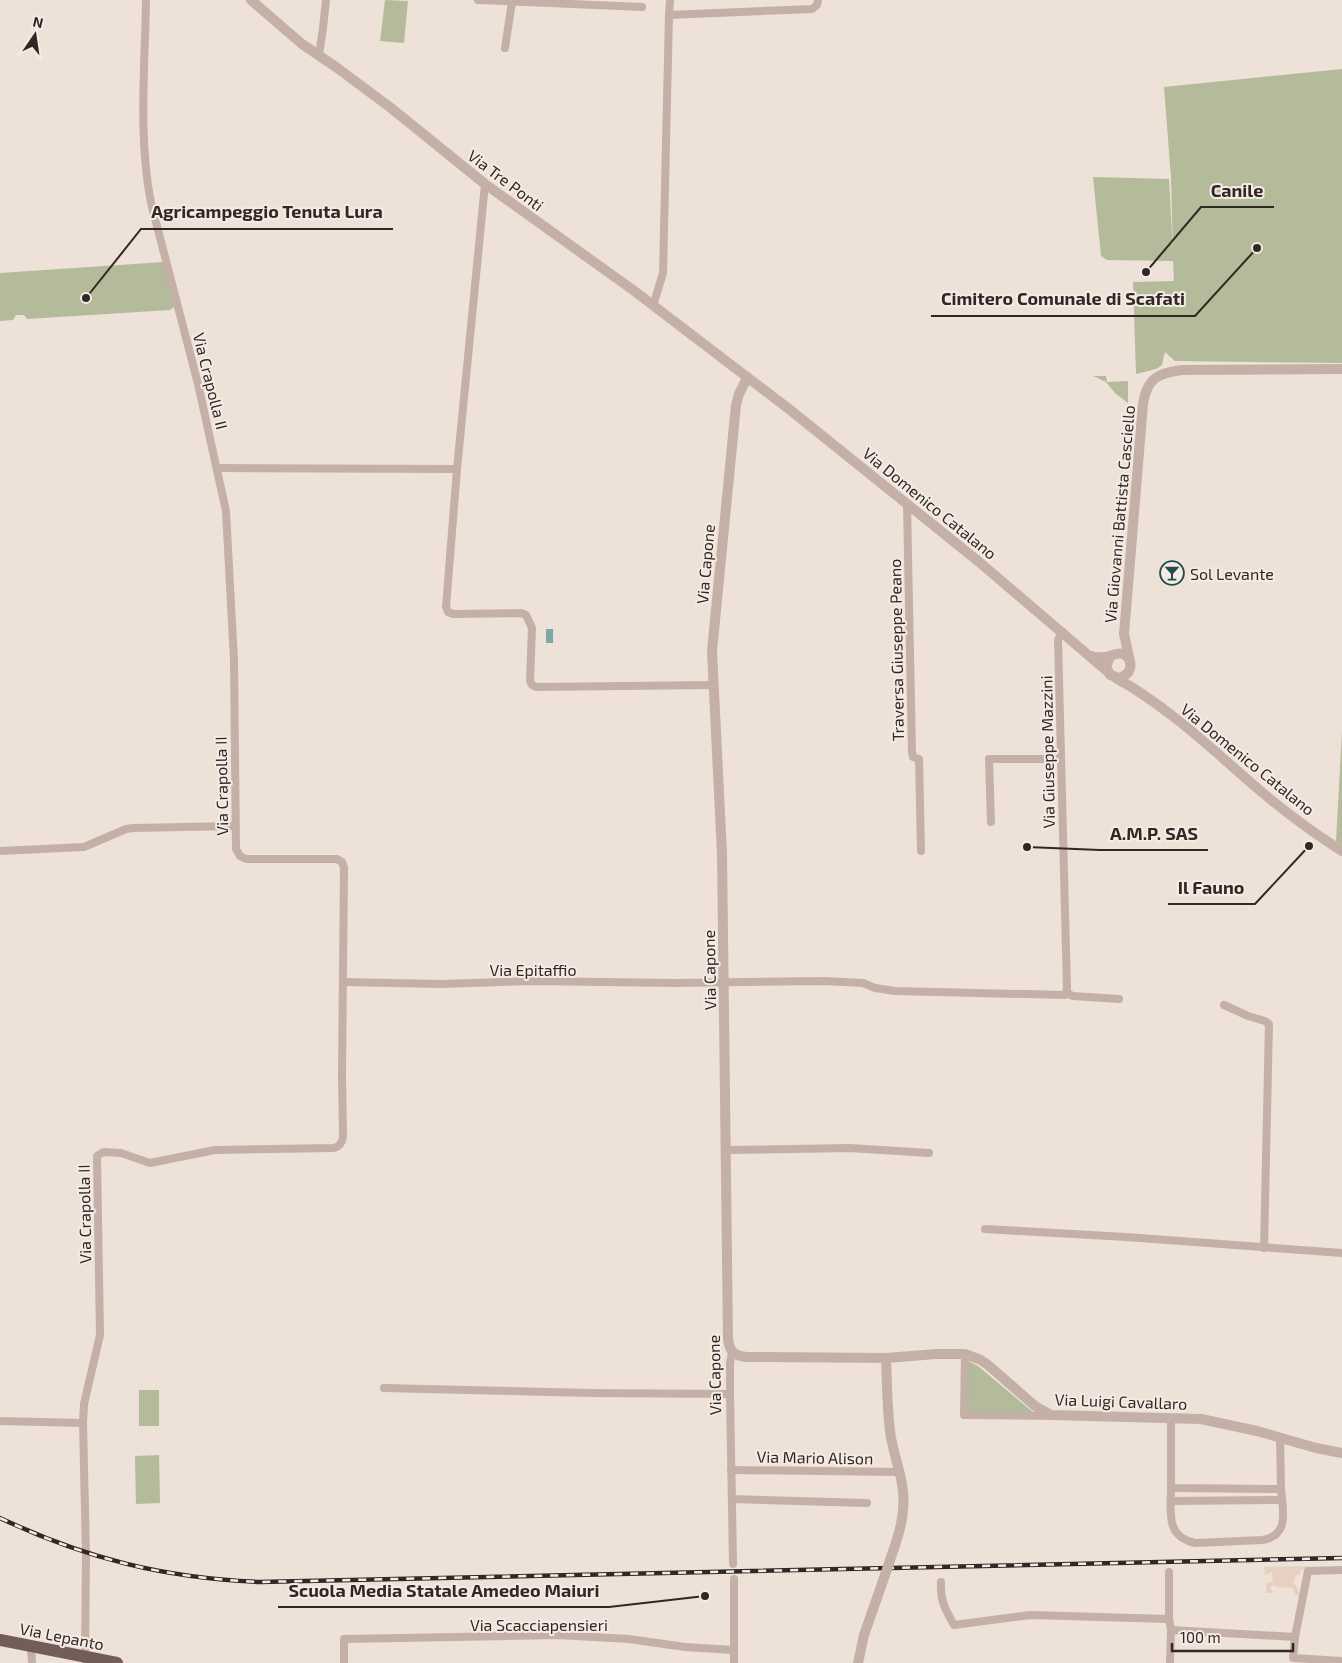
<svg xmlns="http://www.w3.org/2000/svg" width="1342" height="1663" font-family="'Exo 2',sans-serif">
<rect width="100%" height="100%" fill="#eee1d8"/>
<g fill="#b4bb9a">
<polygon points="385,0 408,1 404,43 380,41"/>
<polygon points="1342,69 1342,363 1175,361 1165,352 1162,365 1156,369 1136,374 1133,282 1174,281 1173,261 1107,260 1101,256 1093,177 1169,179 1173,251 1171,178 1164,87"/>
<polygon points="164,262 174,307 170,310 27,319 24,315 16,315 13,320 0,321 0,273"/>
<polygon points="1093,376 1106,376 1107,382 1128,381 1128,403 1115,393 1106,382"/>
<polygon points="1342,732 1342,845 1336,841"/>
<polygon points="968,1361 978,1366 1034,1413 966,1412"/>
<rect x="139" y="1390" width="20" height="36"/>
<polygon points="159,1455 160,1503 136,1504 135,1456"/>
</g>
<polygon fill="#e5d0c1" points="1310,1566 1300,1571 1300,1574 1295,1576 1293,1583 1295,1584 1299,1594 1296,1595 1292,1588 1276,1587 1274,1585 1270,1587 1274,1593 1266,1593 1266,1584 1273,1581 1272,1572 1265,1575 1264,1567"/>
<rect fill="#7aa8a4" x="546" y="629" width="7" height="14"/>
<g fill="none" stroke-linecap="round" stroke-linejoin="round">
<g stroke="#c4b0a6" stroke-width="8">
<polyline points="478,0 642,7"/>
<polyline points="669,15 670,0"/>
<polyline points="505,48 512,2"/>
<polyline points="319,55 323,28 326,0"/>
<polyline points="485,184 457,469 446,607 448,612 453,614 521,613 526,615 532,628 530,681 532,685 536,687 713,685"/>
<polyline points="653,306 663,273 669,15 812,9 817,5 818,0"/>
<polyline points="218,468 457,469"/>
<polyline points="907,503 912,752 913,757 919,759 921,851"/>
<polyline points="991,822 989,759 1061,759"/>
<polyline points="0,851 84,847 126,829 133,828 235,826"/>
<polyline points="343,982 441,984 529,981 675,983 823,981 863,983 875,988 895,991 1065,995 1067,989 1058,640 1062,631"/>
<polyline points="1066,993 1073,996 1119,999"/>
<polyline points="1224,1005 1248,1016 1265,1021 1269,1024 1264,1248"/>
<polyline points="725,1150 850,1148 929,1153"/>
<polyline points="985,1229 1126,1237 1342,1253"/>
<polyline points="732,1352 730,1363 730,1394 733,1564"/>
<polyline points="965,1354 964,1415 1053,1416"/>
<polyline points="384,1388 591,1393 730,1394"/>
<polyline points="1171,1418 1171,1488 1281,1489 1280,1437"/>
<polyline points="0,1421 83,1423"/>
<polyline points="731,1470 899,1472"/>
<path d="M 1171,1488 C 1171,1512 1165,1536 1195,1543 L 1262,1540 C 1290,1536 1283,1510 1281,1489"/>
<polyline points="732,1499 867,1503"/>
<polyline points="1171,1501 1282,1500"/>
<polyline points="1342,1570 1308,1571 1295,1637 1293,1658 1342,1661"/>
<polyline points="1169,1572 1169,1619 1171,1630 1170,1663"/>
<path d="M 941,1582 C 940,1601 945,1609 954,1625 L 1030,1615 L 1169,1619"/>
<polyline points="1171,1630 1295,1637"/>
<polyline points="31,1646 32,1663"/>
<path d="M 85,1660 L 86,1554 L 83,1423 L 84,1404 L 100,1335 L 97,1156 L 103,1152 L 121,1153 L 150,1163 L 215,1150 L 334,1148 C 340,1146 342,1143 343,1137 L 342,1074 L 344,868 L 342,862 L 337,859 L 246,859 L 240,856 L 236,849 L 234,660 L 226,511 L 198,384 L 151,203 C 138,137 145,67 146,0"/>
<polyline points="344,1663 344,1639 557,1635 629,1639 685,1647 733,1650"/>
<polyline points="734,1663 734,1579"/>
</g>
<g stroke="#c4b0a6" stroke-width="10">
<polyline points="251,0 302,44 336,67 391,108 485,184 633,290 789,409 978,561 1108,672"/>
<path d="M 747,378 L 739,394 L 736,405 L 712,651 L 722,854 L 728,1338 C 729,1351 734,1356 747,1357 L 886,1358 L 936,1354 L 965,1354 L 981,1360 L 988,1365 L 1035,1406 L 1051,1415 L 1201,1419 L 1257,1431 L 1316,1448 L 1342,1453"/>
<path d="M 1091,656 C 1095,657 1099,658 1103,657 C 1112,657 1122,648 1129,659 C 1131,663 1131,667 1129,671 C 1127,675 1124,676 1120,678 L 1110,675 L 1106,666 L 1110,657"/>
<path d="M 1130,662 L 1124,634 L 1143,404 C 1147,378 1158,373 1182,370 L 1342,369"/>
<path d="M 1116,678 C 1167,706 1213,750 1257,788 C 1284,811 1312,832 1342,851"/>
<path d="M 886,1358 C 887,1382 887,1407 890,1431 C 892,1449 899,1466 902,1484 C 907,1511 899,1535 890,1560"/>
<polyline points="858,1663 864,1635 885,1575"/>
</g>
<polyline stroke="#725d58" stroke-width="12" points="0,1640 117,1663"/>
<g stroke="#312826" stroke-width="4.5">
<path id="rail" d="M 0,1518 C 87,1559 164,1578 260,1582 L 1342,1558"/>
</g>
<use href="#rail" stroke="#f6ebe4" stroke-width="2.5" stroke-dasharray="8" stroke-linecap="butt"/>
<polyline stroke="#c4b0a6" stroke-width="10" points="885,1575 890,1560"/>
</g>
<defs>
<g id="bar-ring" transform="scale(1.25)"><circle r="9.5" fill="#f6ebe4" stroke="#204e4b" stroke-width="1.5"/><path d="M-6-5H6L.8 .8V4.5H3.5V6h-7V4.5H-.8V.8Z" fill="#204e4b"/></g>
</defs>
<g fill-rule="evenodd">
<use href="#bar-ring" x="1172" y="573"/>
</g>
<g text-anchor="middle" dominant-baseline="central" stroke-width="4" stroke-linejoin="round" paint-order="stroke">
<g font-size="16" fill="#312826" stroke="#f6ebe4">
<text transform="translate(506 180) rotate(37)">Via Tre Ponti</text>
<text transform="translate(211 381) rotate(76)">Via Crapolla II</text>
<text transform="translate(930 503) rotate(39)">Via Domenico Catalano</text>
<text transform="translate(1119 514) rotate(-85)">Via Giovanni Battista Casciello</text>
<text transform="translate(705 564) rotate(-85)">Via Capone</text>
<text transform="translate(896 650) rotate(-91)">Traversa Giuseppe Peano</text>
<text transform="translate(1047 752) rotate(-91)">Via Giuseppe Mazzini</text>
<text transform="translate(1248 759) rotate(39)">Via Domenico Catalano</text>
<text transform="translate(221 786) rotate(-91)">Via Crapolla II</text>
<text x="533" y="969">Via Epitaffio</text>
<text transform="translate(709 970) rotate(-91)">Via Capone</text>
<text transform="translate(84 1214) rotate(-91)">Via Crapolla II</text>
<text transform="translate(714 1375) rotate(-91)">Via Capone</text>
<text transform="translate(1121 1401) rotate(2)">Via Luigi Cavallaro</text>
<text transform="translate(815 1457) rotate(1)">Via Mario Alison</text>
<text x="539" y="1624">Via Scacciapensieri</text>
<text transform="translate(62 1636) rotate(11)">Via Lepanto</text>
</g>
<g font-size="16" fill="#312826" stroke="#f6ebe4" text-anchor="start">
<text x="1190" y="573">Sol Levante</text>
</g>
</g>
<path fill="none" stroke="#312826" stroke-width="2" d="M1146 272L1201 207H1274M86 298L141 229H393M1257 248L1195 316H931M1027 847L1100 850H1208M1309 846L1255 904H1168M705 1596L609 1607H278"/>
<g fill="#312826" stroke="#f6ebe4" stroke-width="2">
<circle cx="1146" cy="272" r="5"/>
<circle cx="86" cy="298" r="5"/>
<circle cx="1257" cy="248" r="5"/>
<circle cx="1027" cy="847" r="5"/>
<circle cx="1309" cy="846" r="5"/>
<circle cx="705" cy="1596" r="5"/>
</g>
<g font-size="18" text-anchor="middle" font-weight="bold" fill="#312826" stroke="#f6ebe4" stroke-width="4" stroke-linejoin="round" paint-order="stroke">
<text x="1237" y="197">Canile</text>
<text x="267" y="218">Agricampeggio Tenuta Lura</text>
<text x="1063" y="305">Cimitero Comunale di Scafati</text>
<text x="1154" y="840">A.M.P. SAS</text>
<text x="1211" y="894">Il Fauno</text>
<text x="444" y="1597">Scuola Media Statale Amedeo Maiuri</text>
</g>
<g transform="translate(35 35) rotate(13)" stroke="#f6ebe4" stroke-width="4" paint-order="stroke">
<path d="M0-4L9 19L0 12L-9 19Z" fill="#312826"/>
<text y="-8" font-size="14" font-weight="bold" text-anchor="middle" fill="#312826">N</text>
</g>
<path d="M1172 1643v8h121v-8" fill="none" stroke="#312826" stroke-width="2.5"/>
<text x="1180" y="1643" font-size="15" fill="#312826" stroke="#f6ebe4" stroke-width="4" paint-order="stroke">100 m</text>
</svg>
